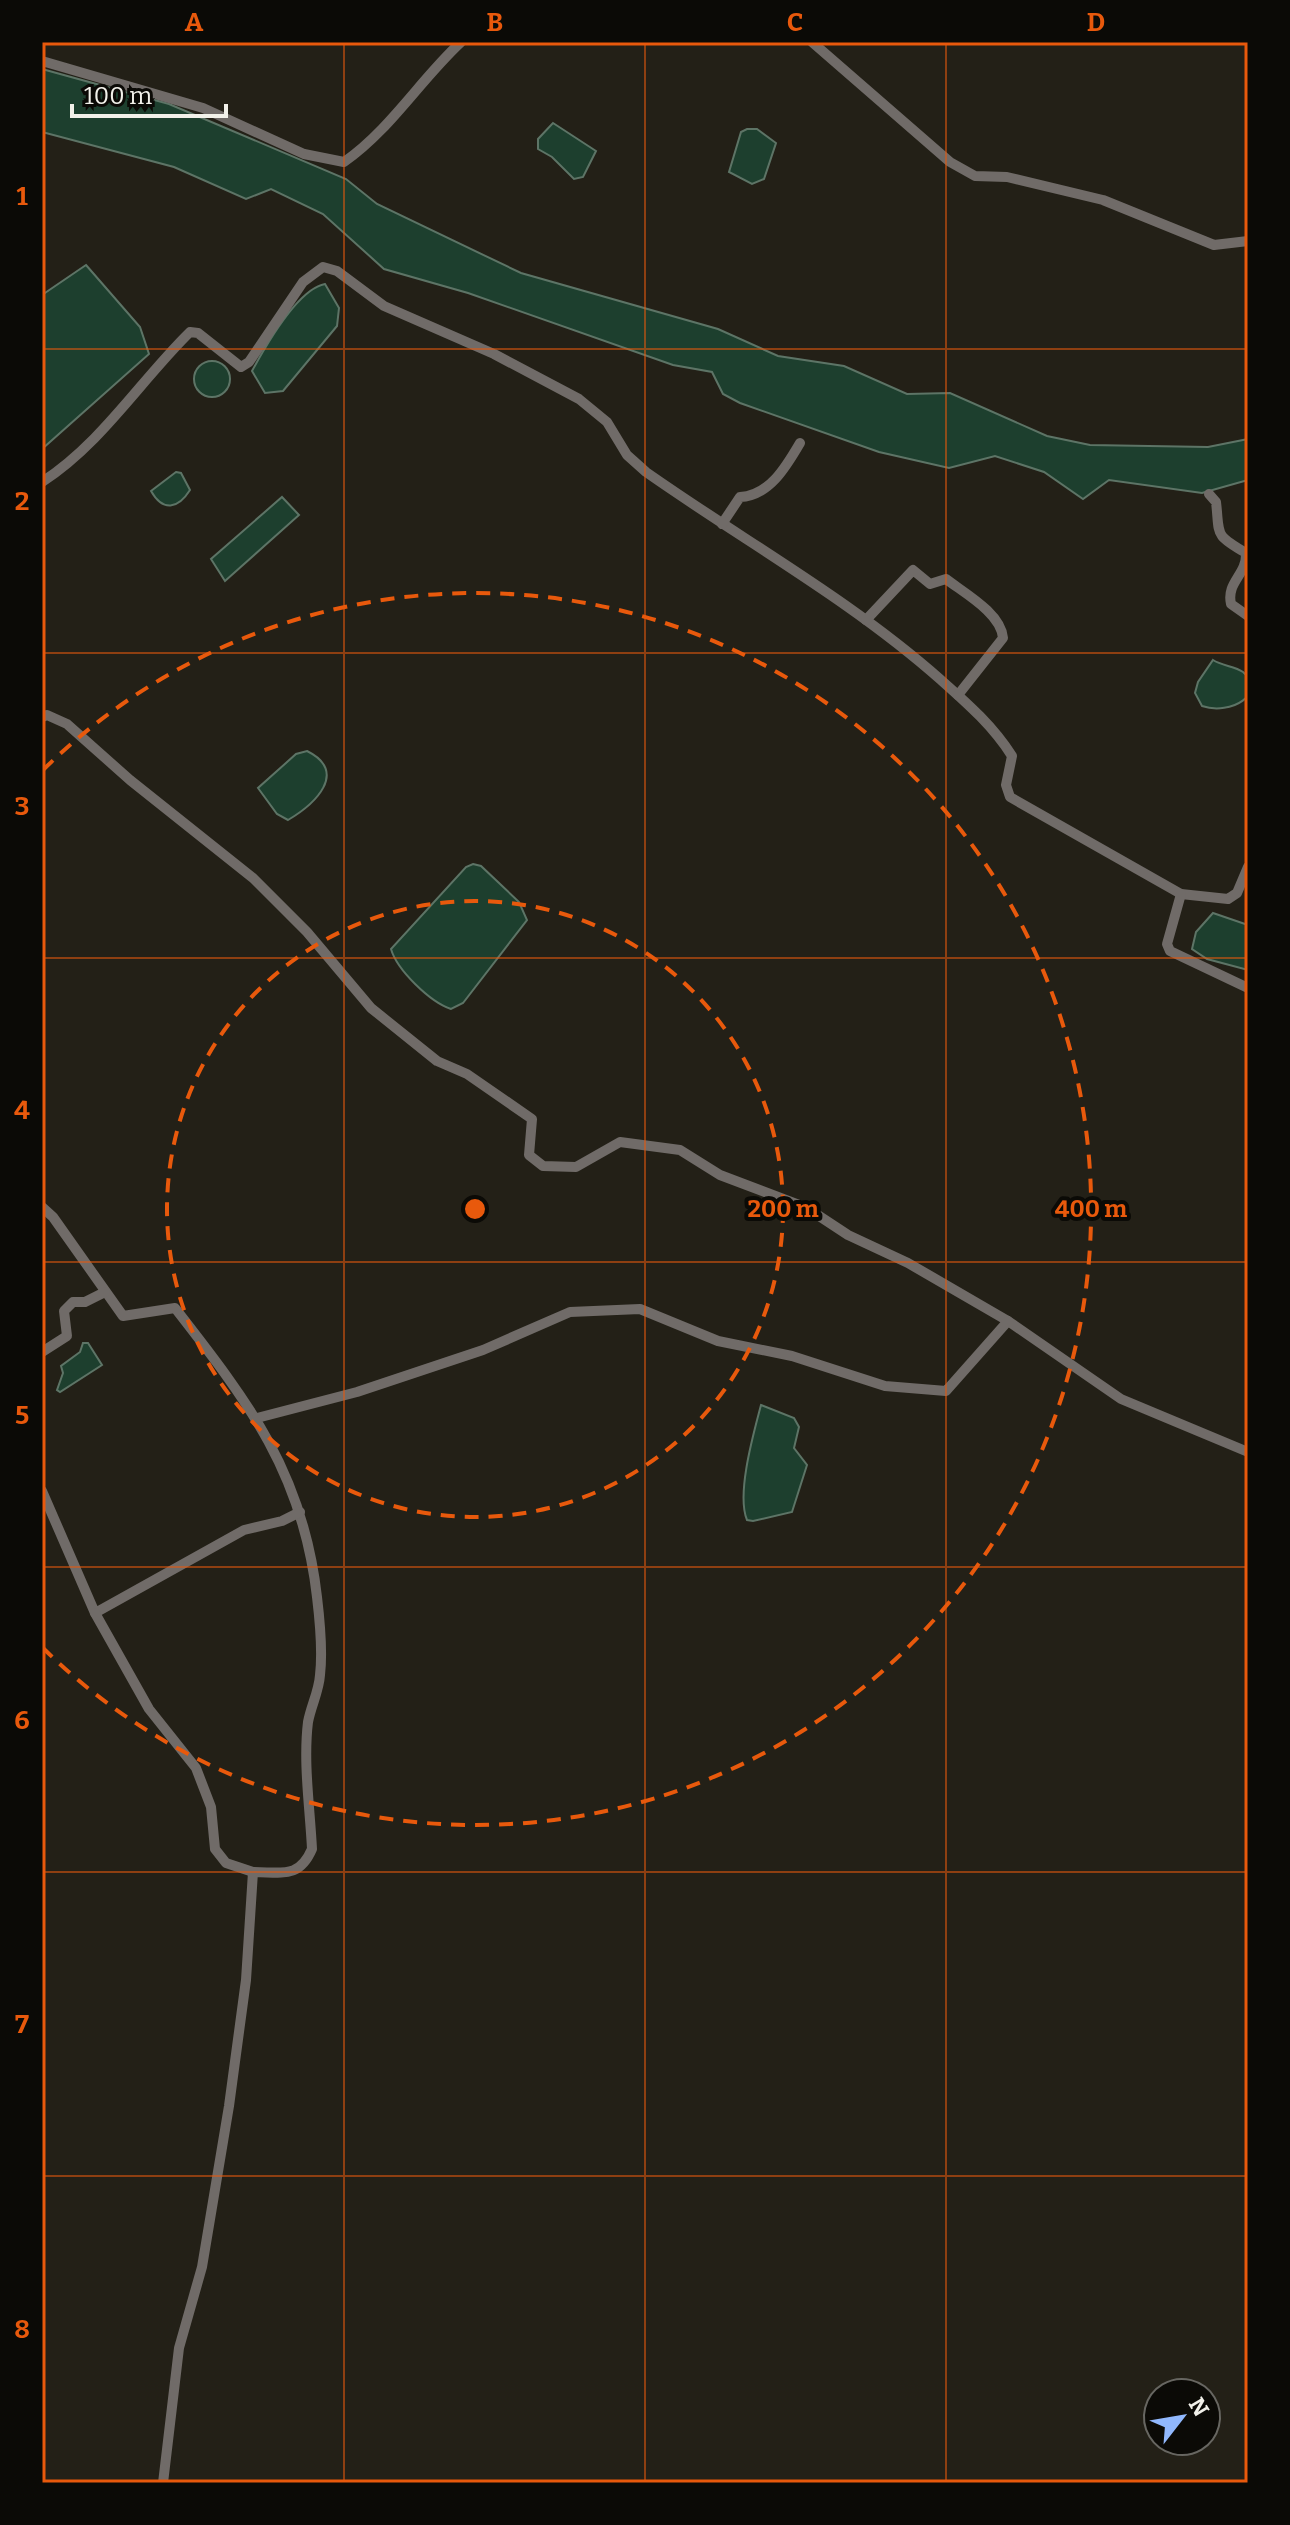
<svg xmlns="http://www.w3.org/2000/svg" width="1290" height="2525" font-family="Bitter,serif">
<rect width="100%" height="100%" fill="#232017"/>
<g fill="#1d3f2e" stroke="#5d7466" stroke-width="2">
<polygon points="42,69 169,104 346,179 377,204 521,273 718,329 778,356 844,366 907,394 950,393 1047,436 1090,445 1208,447 1248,439 1248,480 1202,493 1109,480 1083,499 1044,472 995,456 949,468 879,452 740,403 723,394 712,372 673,365 468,293 384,269 323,214 271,189 246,199 174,167 42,132"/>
<polygon points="553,123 596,151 583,177 574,179 552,157 538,149 538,139"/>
<polygon points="747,129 757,129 776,143 764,179 752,184 729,172 741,132"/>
<polygon points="86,265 140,327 149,354 42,449 42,295"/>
<path d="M 325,284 L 339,308 L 337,326 L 283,391 L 265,393 L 252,371 C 265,347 298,289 325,284 Z"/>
<circle cx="212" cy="379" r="18"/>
<path d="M 176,472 L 181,473 L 190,490 C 178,509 163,512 151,491 Z"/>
<polygon points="282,497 299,515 225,581 211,559"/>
<path d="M 1213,660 C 1222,666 1235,666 1243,672 C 1268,693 1231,716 1202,706 L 1195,693 L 1198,682 Z"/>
<path d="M 307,751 C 349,772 315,804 288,820 L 277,814 L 258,788 L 296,754 Z"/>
<path d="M 473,864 L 481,866 L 519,902 L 527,920 L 463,1003 L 451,1009 C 430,1002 397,970 391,949 L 466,867 Z"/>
<polygon points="1213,913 1248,925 1248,970 1207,959 1192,949 1196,932"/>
<polygon points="83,1343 88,1343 102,1365 60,1392 57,1390 63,1373 61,1366 80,1352"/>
<path d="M 761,1405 L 794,1418 L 799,1427 L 794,1448 L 807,1465 L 792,1512 L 753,1521 L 747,1520 C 736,1494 754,1432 761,1405 Z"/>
</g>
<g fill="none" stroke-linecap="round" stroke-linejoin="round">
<g stroke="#706b68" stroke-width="10">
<polyline points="812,42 950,162 975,176 1007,177 1103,200 1214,245 1248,241"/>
<path d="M 42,61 L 203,108 L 304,154 L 344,162 C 390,130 420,80 461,42"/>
<path d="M 42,482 C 102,443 140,381 190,332 L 198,333 L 241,367 L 249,362 L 303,282 L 323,267 L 337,271 L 384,306 L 494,354 L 579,399 L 607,422 L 627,455 L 646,472 C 744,541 851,600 941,680 C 968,704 993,726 1012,756 L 1006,785 L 1010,797 L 1181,894 L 1228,899 L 1237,893 L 1248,867"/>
<path d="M 1209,494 L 1216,502 C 1220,535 1213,534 1246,553 C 1247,575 1226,582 1231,604 L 1248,616"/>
<path d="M 722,524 L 740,497 C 769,496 786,467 800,443"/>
<path d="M 866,620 L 913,570 L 930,584 L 946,579 C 964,593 1001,613 1003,638 L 958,695"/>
<polyline points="42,717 47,715 67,724 130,780 253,878 307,932 371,1008 437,1061 467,1074 532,1119 529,1155 543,1166 576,1167 620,1142 680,1150 720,1175 807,1208 848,1235 908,1263 1008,1321"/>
<polyline points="1181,894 1167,944 1170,951 1248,988"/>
<path d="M 42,1207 L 53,1217 L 123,1316 L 175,1308 C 249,1403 303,1473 317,1597 C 320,1622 323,1650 320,1675 C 319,1691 311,1706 308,1722 C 303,1763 310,1808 312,1849 C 299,1879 282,1872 253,1872 L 246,1980 L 229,2106 L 202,2267 L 179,2348 L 163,2483"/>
<polyline points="42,1352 67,1336 64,1311 73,1302 85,1302 105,1292"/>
<polyline points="257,1418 357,1392 483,1350 570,1312 640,1309 718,1341 792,1356 885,1386 946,1391 1008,1321 1121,1399 1248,1452"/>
<polyline points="42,1491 95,1613 244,1530 282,1521 300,1512"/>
<polyline points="95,1613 149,1709 196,1768 211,1807 215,1849 226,1863 253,1872"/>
</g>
</g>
<path fill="none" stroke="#e8590c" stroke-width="2" stroke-opacity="0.55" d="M 344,42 L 344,2483M 645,42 L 645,2483M 946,42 L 946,2483M 42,349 L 1248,349M 42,653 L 1248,653M 42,958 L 1248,958M 42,1262 L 1248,1262M 42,1567 L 1248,1567M 42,1872 L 1248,1872M 42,2176 L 1248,2176"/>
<g fill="none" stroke="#e8590c" stroke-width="4" stroke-dasharray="14 10">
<circle cx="475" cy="1209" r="308"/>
<path d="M43 770A616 616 0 1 1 43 1648"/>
</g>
<circle cx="475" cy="1209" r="12" fill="#e8590c" stroke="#0b0a06" stroke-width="4"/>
<g font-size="24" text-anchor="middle" font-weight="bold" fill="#e8590c" stroke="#0b0a06" stroke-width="8" stroke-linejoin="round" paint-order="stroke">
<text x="783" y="1217">200 m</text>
<text x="1091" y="1217">400 m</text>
</g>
<rect width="1290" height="2525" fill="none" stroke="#0b0a06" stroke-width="88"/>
<g transform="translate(1182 2417) rotate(59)"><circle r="38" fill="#0b0a06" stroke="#676661" stroke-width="2"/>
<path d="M0-6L14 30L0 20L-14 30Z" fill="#91b8fd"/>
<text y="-12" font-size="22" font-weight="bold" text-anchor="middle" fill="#f2f1ea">N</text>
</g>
<path d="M72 104v12h154v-12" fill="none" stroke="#f2f1ea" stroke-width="4"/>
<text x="84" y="104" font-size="24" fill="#f2f1ea" stroke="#0b0a06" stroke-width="6" paint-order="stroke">100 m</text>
<rect x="44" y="44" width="1202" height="2437" fill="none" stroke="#e8590c" stroke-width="3"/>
<g font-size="26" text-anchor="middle" font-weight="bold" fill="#e8590c">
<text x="194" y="31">A</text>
<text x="495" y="31">B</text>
<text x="795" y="31">C</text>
<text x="1096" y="31">D</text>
<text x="22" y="205">1</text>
<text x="22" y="510">2</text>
<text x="22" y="815">3</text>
<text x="22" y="1119">4</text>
<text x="22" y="1424">5</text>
<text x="22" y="1729">6</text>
<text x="22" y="2033">7</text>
<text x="22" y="2338">8</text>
</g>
</svg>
